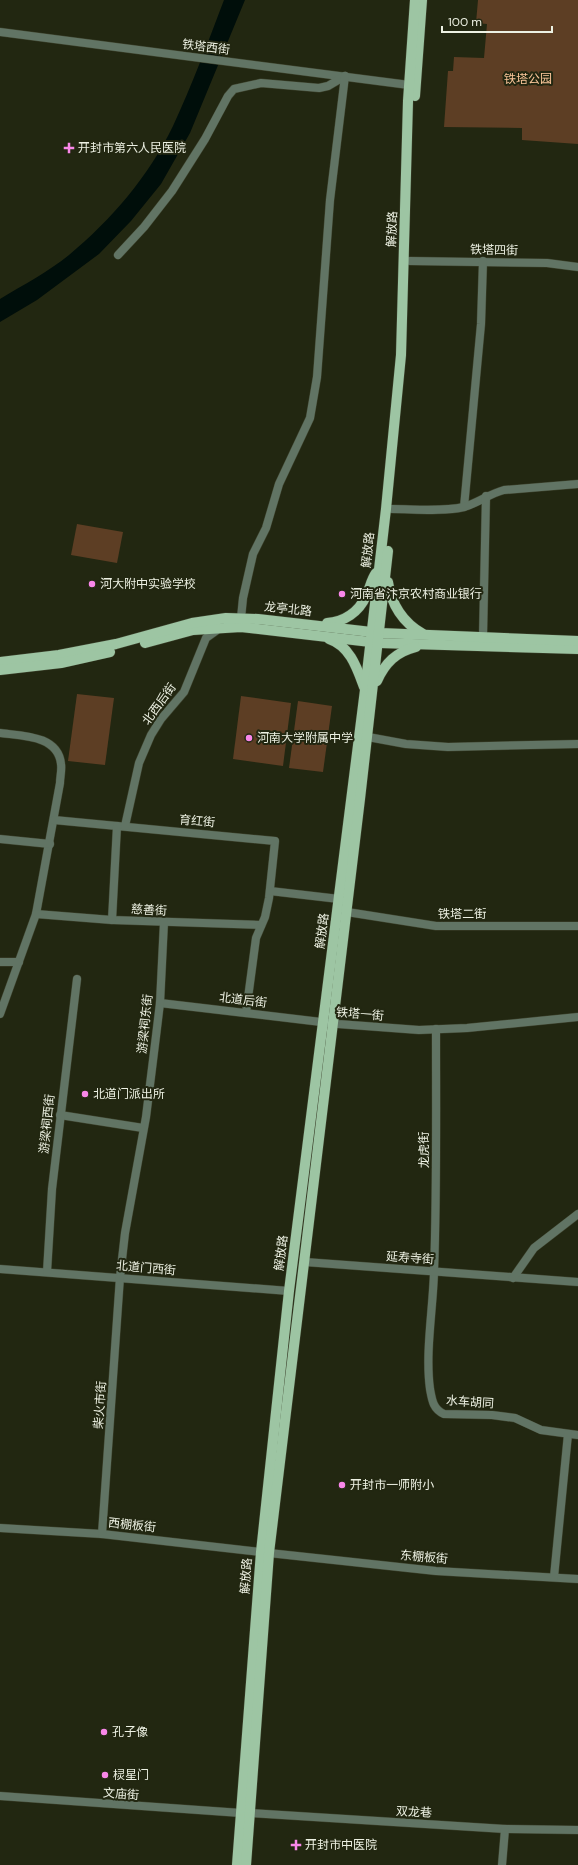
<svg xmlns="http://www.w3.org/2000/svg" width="578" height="1865" font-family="'DM Sans','Noto Sans SC',sans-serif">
<rect width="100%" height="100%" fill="#222711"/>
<g fill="#5d3e24">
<polygon points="478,0 578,0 578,144 522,140 522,128 444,127 448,71 453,71 454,57 484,58 487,24 476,23"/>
<polygon points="77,524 123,532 117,563 71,555"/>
<polygon points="77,694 114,698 105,765 68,761"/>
<polygon points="241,696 291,703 283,766 233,759"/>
<polygon points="298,701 332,706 323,772 289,768"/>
</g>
<path fill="#000e0a" d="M 224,0 L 245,0 L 190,133 L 161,184 L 131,221 L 99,254 L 37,300 L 0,322 L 0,299 C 23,285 48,272 69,255 C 111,220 149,176 173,126 C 192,85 208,42 224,0 Z"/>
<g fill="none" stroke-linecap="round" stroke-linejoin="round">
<g stroke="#3e432e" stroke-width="9">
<g id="minor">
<polyline points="0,32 409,85"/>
<polyline points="118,255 144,227 172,191 205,139 228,96 234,89 261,83 319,88 328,86 345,76"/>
<polyline points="410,261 547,263 578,267"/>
<polyline points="464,507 481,324 483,261"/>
<path d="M 392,509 C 415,509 441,512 464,507 C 478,503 489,494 504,490 L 578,484"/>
<polyline points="241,618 243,598 253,554 266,528 279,484 310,418 317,377 330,200 345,76"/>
<polyline points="483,637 486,496"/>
<path d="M 0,733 C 22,736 58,735 61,764 C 62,770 60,777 60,783 L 36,914 L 0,1014"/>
<polyline points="368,737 406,744 448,747 578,744"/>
<polyline points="54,820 275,841 269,898 265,917 256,938 246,1013"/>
<polyline points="125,826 139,763 151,735 161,719 184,692 206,638 220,628"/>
<polyline points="0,839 50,844"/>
<polyline points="270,891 339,899"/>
<polyline points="347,912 436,926 578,926"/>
<polyline points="36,914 112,920 261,925"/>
<polyline points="112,920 117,826"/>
<polyline points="0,962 19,962"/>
<polyline points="160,1003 338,1024 419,1030 467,1028 578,1017"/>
<path d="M 436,1029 C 436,1110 437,1191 434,1272 C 433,1309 425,1353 430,1389 C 432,1400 433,1409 444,1414 L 492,1415 L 515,1418 L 541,1430 L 578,1435"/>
<polyline points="60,1115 143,1128"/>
<polyline points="305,1262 578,1282"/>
<polyline points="0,1269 289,1291"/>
<polyline points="47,1272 52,1189 77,979"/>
<polyline points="513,1278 534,1248 578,1214"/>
<polyline points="0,1528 102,1534 261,1552"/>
<polyline points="102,1534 120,1277 125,1233 146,1117 156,1036 160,1003 164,922"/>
<polyline points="269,1553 436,1571 578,1579"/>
<polyline points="554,1577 568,1434"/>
<polyline points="0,1796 241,1813"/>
<polyline points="250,1813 505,1829 578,1830"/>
<polyline points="502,1865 505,1829"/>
</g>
</g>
<g stroke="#3e432e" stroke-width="11">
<g id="major">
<polyline points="415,96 422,0"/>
<path d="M 388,582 C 391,604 403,623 423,634"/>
<path d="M 327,623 C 344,622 359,612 366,596 C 370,588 371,580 376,573"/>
<path d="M 329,639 C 350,646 357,668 364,687"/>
<polyline points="145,643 193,630 241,627 379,643 578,649"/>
<polyline points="0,662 59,655 116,644 192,623 226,618 258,619 380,633 578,641"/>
<polyline points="0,670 61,663 110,652"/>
<path d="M 377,681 C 385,663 396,652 416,647"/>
<polyline points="237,1865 261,1552 289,1291 365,690 386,509 401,355 408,101 415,0"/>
<polyline points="246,1865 269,1553 360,799 388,551"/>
</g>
</g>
<use href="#minor" stroke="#617464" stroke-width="8"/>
<use href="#major" stroke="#9dc5a3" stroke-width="10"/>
</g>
<g fill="#f987e9" stroke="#222711" stroke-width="1.5">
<path d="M67 142h4v4h4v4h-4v4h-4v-4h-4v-4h4z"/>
<circle cx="92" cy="584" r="4"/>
<circle cx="342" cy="594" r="4"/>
<circle cx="249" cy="738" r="4"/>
<circle cx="85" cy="1094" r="4"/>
<circle cx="342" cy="1485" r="4"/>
<circle cx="104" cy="1732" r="4"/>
<circle cx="105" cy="1775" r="4"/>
<path d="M294 1839h4v4h4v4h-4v4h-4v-4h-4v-4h4z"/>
</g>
<g text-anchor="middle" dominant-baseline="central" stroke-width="4" stroke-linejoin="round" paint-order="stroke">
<g font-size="12" fill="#edf1e3" stroke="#222711">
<text transform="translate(206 47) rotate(7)">铁塔西街</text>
<text transform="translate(392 229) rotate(-88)">解放路</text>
<text transform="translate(494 250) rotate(1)">铁塔四街</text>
<text transform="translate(368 550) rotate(-84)">解放路</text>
<text transform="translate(288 609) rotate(6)">龙亭北路</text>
<text transform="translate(159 704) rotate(-54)">北西后街</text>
<text transform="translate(197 821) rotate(5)">育红街</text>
<text transform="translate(149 910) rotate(3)">慈善街</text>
<text x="462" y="914">铁塔二街</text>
<text transform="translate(322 931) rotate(-83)">解放路</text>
<text transform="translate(243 1000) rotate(7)">北道后街</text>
<text transform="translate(360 1014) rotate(5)">铁塔一街</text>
<text transform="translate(145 1024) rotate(-84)">游梁祠东街</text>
<text transform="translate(47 1124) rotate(-84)">游梁祠西街</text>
<text transform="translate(424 1150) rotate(-90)">龙虎街</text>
<text transform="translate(281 1253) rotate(-83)">解放路</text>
<text transform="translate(410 1258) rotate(4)">延寿寺街</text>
<text transform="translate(146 1268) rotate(5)">北道门西街</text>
<text transform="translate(470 1402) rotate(4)">水车胡同</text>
<text transform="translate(100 1405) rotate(-86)">柴火市街</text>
<text transform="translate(132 1525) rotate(6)">西棚板街</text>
<text transform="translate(424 1557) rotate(5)">东棚板街</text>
<text transform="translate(246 1576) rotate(-86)">解放路</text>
<text transform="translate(121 1794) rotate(4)">文庙街</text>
<text transform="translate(414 1812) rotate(3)">双龙巷</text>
</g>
<g font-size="12" fill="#fcc79b" stroke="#222711">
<text x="528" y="79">铁塔公园</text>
</g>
<g font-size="12" fill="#edf1e3" stroke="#222711" text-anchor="start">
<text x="78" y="148">开封市第六人民医院</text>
<text x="100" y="584">河大附中实验学校</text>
<text x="350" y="594">河南省汴京农村商业银行</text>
<text x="257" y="738">河南大学附属中学</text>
<text x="93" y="1094">北道门派出所</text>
<text x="350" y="1485">开封市一师附小</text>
<text x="112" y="1732">孔子像</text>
<text x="113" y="1775">棂星门</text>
<text x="305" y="1845">开封市中医院</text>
</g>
</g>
<path d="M442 26v6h110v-6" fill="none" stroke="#edf1e3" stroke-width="2"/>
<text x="448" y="26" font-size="12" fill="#edf1e3" stroke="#222711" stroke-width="3" paint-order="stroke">100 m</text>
</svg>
